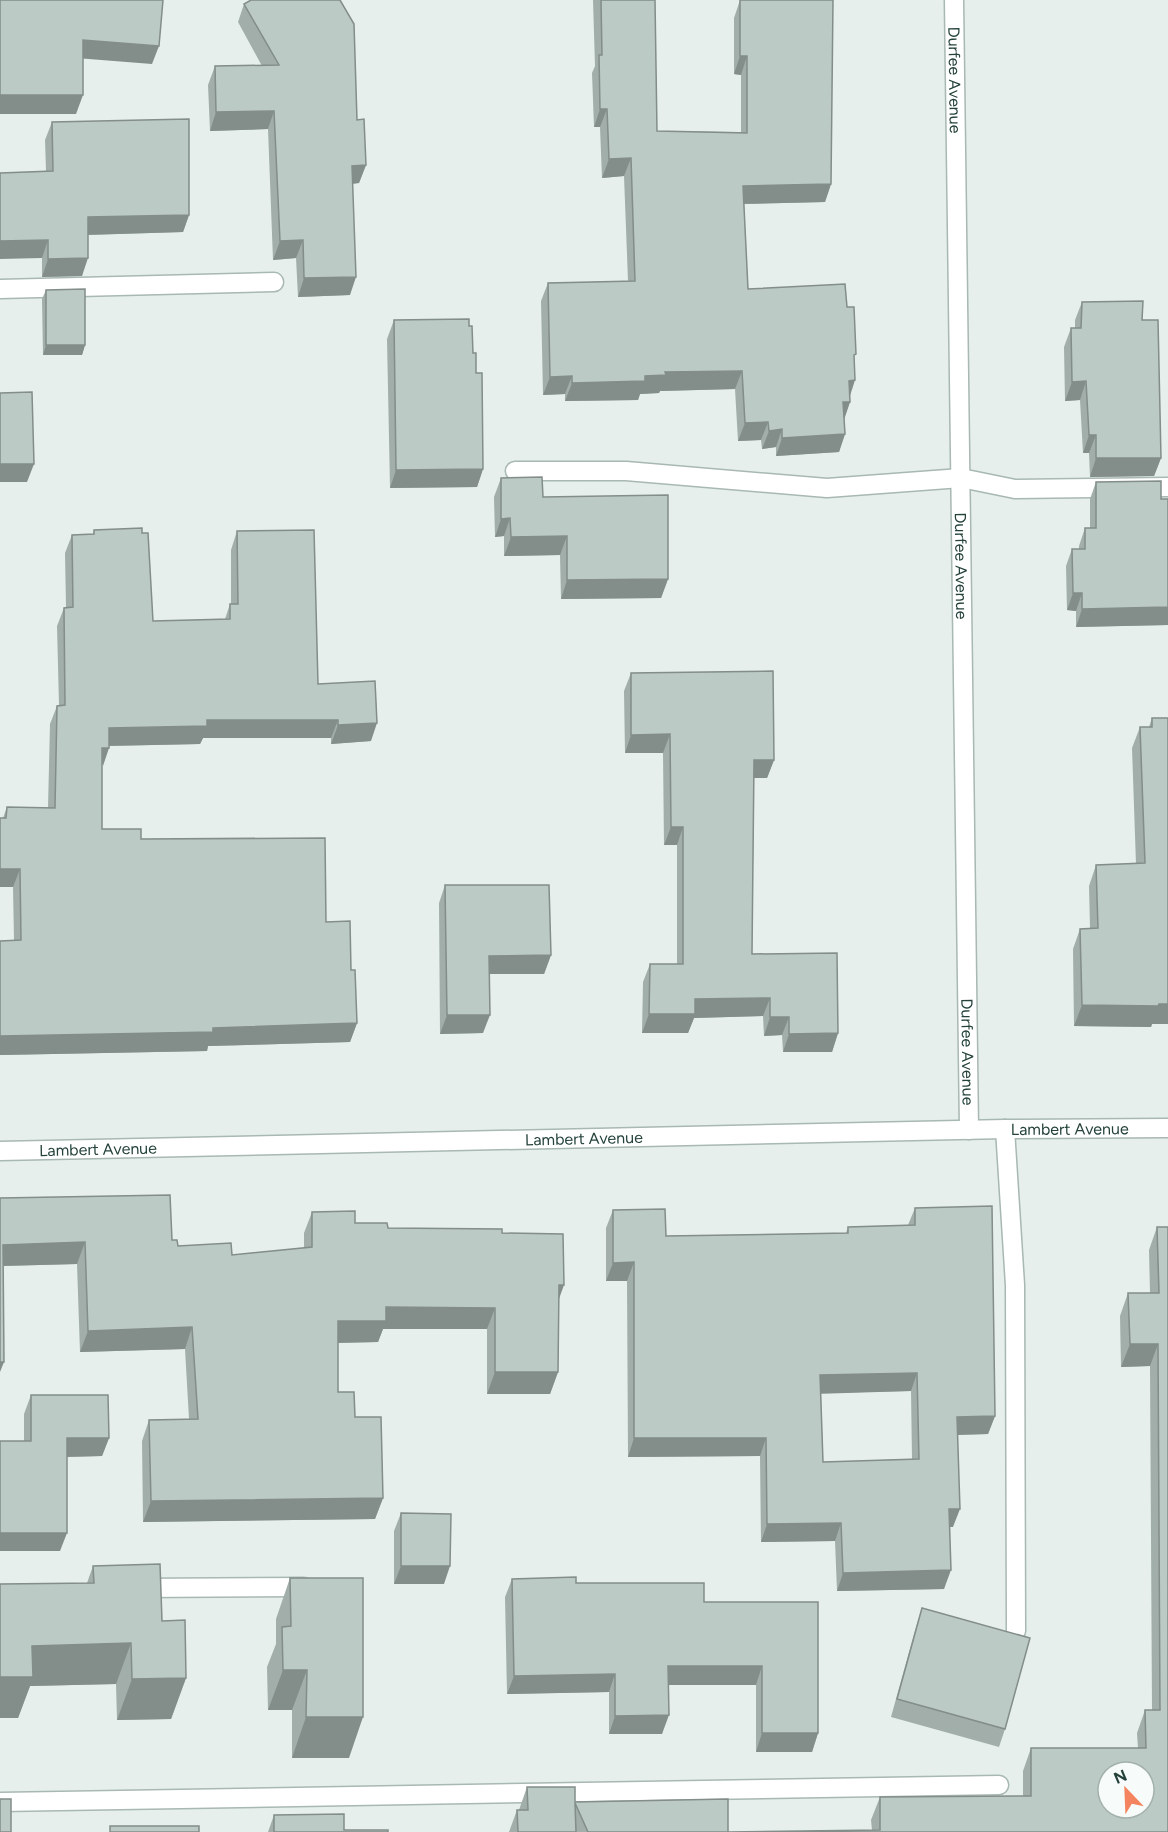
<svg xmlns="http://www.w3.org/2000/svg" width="1168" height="1832" font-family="Figtree,sans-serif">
<rect width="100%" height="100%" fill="#e6efeb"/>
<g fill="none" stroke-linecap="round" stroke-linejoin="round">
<g stroke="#a8b8b2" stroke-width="21">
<g id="minor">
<path id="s1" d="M 954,0 L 969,1130"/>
<polyline points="0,289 274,282"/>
<polyline points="515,471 626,471 827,488 961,478 1015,489 1168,487"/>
<polyline points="1005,1129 1015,1285 1016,1631"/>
<path id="s2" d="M 0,1151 L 1005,1129 L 1168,1128"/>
<polyline points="137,1588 304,1587"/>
<polyline points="0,1802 999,1785"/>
</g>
</g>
<use href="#minor" stroke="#fff" stroke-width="18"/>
</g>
<g fill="#a1aea9" fill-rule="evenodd">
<polygon points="593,0 655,0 657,131 741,132 741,75 734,74 734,18 740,0 831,184 825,202 744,204 748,289 847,307 854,361 850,395 850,402 844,418 845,434 839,452 776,456 776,447 762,449 761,440 738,441 735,389 660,391 659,393 640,394 638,400 565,401 565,394 543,395 541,301 548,283 628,281 624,176 602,178 600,127 594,127 592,73 595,66"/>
<polygon points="244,4 357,120 366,165 359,183 353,184 350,295 298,297 296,258 273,260 268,129 210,131 208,85 215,66 262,66 238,22"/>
<polygon points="52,122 189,215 183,232 88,235 82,276 42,277 42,258 46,171 45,140"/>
<polygon points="46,290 85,345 82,355 43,355 42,299"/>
<polygon points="1082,302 1142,320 1161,458 1154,476 1090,477 1089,453 1083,453 1080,400 1065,401 1064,347 1071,328 1075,328 1075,320"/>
<polygon points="394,320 469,326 476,373 483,469 477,487 390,488 387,339"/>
<polygon points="501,478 543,497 668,579 661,598 561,599 560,555 504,556 504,536 495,537 494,497"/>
<polygon points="1096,482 1161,499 1168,499 1168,625 1076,627 1076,611 1067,610 1066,566 1072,549 1079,549 1079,546 1085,528 1090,528 1090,499"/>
<polygon points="94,530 153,621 225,619 230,604 231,604 231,550 237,531 318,684 371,741 331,744 331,738 203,738 200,744 109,746 102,766 102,829 141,839 326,922 351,970 357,1023 350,1042 208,1046 207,1051 0,1055 0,941 14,940 13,887 0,887 0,818 3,818 7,807 48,808 50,724 57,706 59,705 57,626 64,608 66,607 65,553 72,535 93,534"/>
<polygon points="631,673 774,760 767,778 754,778 752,954 838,1033 832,1052 783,1052 782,1035 764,1036 763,1016 694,1018 688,1033 642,1033 643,982 650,964 677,964 677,845 664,845 663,753 625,753 624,691"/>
<polygon points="1152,718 1168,718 1168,1024 1152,1024 1151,1027 1074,1026 1073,949 1080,929 1090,928 1089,886 1096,865 1136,864 1132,748 1140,727 1149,727"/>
<polygon points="445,885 551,955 544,974 489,974 483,1033 440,1034 439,903"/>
<polygon points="0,1198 172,1240 178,1246 232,1255 304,1248 304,1233 312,1212 355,1223 388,1228 502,1233 559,1298 558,1372 550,1394 487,1394 487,1329 383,1329 378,1342 338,1343 338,1392 355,1417 383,1498 375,1519 143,1522 142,1441 149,1420 189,1419 185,1349 80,1352 77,1264 3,1266"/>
<path d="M 915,1208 L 995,1416 L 988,1434 L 958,1435 L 953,1527 L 950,1527 L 944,1589 L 837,1591 L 835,1541 L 761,1542 L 760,1456 L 628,1457 L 627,1281 L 606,1281 L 606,1228 L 613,1210 L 666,1236 L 846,1233 L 848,1227 L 908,1225 ZM 911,1391 L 912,1459 L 823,1462 L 821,1393 Z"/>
<polygon points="1157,1227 1168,1227 1168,1832 509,1832 517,1810 519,1810 527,1787 575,1802 728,1832 872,1830 871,1820 880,1797 1023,1796 1023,1771 1031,1748 1138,1748 1137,1733 1145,1710 1152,1710 1150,1366 1121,1367 1120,1316 1128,1293 1150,1293 1149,1250"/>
<polygon points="31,1395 109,1438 102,1456 67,1457 60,1551 0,1551 0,1441 24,1441 24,1414"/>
<polygon points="401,1513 444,1584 394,1584 394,1531"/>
<polygon points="93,1566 162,1621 186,1678 171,1719 117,1720 116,1684 30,1686 18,1718 0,1718 87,1583"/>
<polygon points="290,1578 349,1758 292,1758 292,1710 268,1710 267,1667 276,1644 276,1619"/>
<polygon points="512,1579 576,1583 704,1602 818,1602 818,1733 812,1752 756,1752 756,1685 669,1685 662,1734 609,1734 609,1692 507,1694 505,1597"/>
<polygon points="922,1608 1005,1729 999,1747 891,1717 916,1627"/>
<polygon points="274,1815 344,1830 388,1832 268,1832"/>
</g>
<g fill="#838d89">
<polygon points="83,40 159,46 152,64 76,58"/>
<polygon points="740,56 747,56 741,75 734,74"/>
<polygon points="0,95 83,95 76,114 0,114"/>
<polygon points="600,109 607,109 600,127 594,127"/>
<polygon points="274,111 268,129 210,131 216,112"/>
<polygon points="631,158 624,176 602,178 609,159"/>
<polygon points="366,165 359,183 346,184 352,166"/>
<polygon points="831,184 825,202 737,204 743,186"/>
<polygon points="189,215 183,232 82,235 88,217"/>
<polygon points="48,240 42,258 0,259 0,241"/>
<polygon points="303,240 296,258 273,260 280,241"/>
<polygon points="88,258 82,276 42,277 48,259"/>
<polygon points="356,277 350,295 298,297 304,278"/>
<polygon points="46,345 85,345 82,355 43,355"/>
<polygon points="742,371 735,389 660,391 659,393 640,394 638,400 565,401 572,383 645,376 665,372"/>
<polygon points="572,376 565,394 543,395 550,377"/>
<polygon points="855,380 849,399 849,381"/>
<polygon points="1086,381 1080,400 1065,401 1072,382"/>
<polygon points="843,402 850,402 844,420"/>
<polygon points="768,422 761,440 738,441 745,423"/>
<polygon points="782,429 776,447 762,449 769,431"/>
<polygon points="845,434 839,452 776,456 782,438"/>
<polygon points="1089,435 1096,435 1089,453 1083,453"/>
<polygon points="1096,458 1161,458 1154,476 1090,477"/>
<polygon points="0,464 34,464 27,482 0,482"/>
<polygon points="483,469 477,487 390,488 396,470"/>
<polygon points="510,518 504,536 495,537 501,519"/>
<polygon points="567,536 560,555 504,556 511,537"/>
<polygon points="668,579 661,598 561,599 567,580"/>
<polygon points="1073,593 1082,593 1076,611 1067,610"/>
<polygon points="1168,607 1168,625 1076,627 1082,609"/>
<polygon points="207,720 338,720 331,738 203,738 200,744 102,746 109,728"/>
<polygon points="377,723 371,741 331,744 338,725"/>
<polygon points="670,734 663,753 625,753 631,735"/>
<polygon points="102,748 109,748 103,766"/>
<polygon points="754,760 774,760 767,778 747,778"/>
<polygon points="671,827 683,827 677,845 664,845"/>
<polygon points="0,869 20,869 13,887 0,887"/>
<polygon points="551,955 544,974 482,974 489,956"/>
<polygon points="770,998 763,1016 694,1018 688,1033 642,1033 649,1014 695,999"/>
<polygon points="1159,1004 1168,1004 1168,1024 1152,1024 1151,1027 1074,1026 1082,1005"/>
<polygon points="447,1015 490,1015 483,1033 440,1034"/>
<polygon points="770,1017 789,1017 782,1035 764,1036"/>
<polygon points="357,1023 350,1042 208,1046 207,1051 0,1055 0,1036"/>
<polygon points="838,1033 832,1052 783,1052 789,1034"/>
<polygon points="85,1242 77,1264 0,1266 3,1245"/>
<polygon points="634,1262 627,1281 606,1281 613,1263"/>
<polygon points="559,1285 564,1285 556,1307"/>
<polygon points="386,1307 495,1308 487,1329 383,1329 378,1342 330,1343 338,1321"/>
<polygon points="192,1327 185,1349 80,1352 88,1331"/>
<polygon points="1130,1344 1158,1344 1150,1366 1121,1367"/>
<polygon points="0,1362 4,1362 0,1372"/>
<polygon points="495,1372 558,1372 550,1394 487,1394"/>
<polygon points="917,1373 911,1391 814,1394 820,1375"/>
<polygon points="995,1416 988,1434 951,1435 957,1417"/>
<polygon points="67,1438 109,1438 102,1456 60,1457"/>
<polygon points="634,1438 766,1438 760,1456 628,1457"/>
<polygon points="383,1498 375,1519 143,1522 151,1501"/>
<polygon points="949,1509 960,1509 953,1527 943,1527"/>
<polygon points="841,1523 835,1541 761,1542 767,1524"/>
<polygon points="0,1533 67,1533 60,1551 0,1551"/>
<polygon points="401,1566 450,1566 444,1584 394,1584"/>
<polygon points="951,1570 944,1589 837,1591 843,1573"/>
<polygon points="131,1643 116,1684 30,1686 18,1718 0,1718 0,1677 32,1646"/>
<polygon points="668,1666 762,1666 756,1685 662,1685"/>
<polygon points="283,1670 307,1670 292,1710 268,1710"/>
<polygon points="615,1674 609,1692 507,1694 514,1676"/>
<polygon points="186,1678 171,1719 117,1720 132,1679"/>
<polygon points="669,1715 662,1734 609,1734 615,1716"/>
<polygon points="306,1717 363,1717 349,1758 292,1758"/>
<polygon points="762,1733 818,1733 812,1752 756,1752"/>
</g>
<g fill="#bbcac4" stroke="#838d89" stroke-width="1.5" fill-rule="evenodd">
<polygon points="0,0 163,0 159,46 83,40 83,95 0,95"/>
<polygon points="251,0 340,0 354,24 357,120 364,119 366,165 352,166 356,277 304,278 303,240 280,241 274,111 216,112 215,66 279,65 244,4"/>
<polygon points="601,0 655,0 657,131 747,133 747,56 740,56 740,0 833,0 831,184 743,186 748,289 845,284 847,307 854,307 856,354 854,355 855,380 849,381 850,402 843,402 845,434 782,438 782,429 769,431 768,422 745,423 742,371 665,372 666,375 645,376 645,381 572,383 572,376 550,377 548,283 635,281 631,158 609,159 607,109 600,109 599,55 602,55"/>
<polygon points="189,119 189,215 88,217 88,258 48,259 48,240 0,241 0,173 53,171 52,122"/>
<polygon points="85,289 85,345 46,345 46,290"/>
<polygon points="1143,301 1142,320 1158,320 1161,458 1096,458 1096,435 1089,435 1086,381 1072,382 1071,328 1081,328 1082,302"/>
<polygon points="469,319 469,326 472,326 473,353 476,353 476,373 482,373 483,469 396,470 394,320"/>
<polygon points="32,392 34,464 0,464 0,393"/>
<polygon points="542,477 543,497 668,495 668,579 567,580 567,536 511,537 510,518 501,519 501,478"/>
<polygon points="1161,481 1161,499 1168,499 1168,607 1082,609 1082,593 1073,593 1072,549 1085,549 1085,528 1096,528 1096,482"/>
<polygon points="142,528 142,533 148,533 153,621 230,619 230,604 238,604 237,531 314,530 318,684 375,681 377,723 338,725 338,720 207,720 207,726 109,728 109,748 102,748 102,829 141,829 141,839 325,838 326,922 350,921 351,970 355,970 357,1023 213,1028 213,1032 0,1036 0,941 21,940 20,869 0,869 0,818 6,818 7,807 55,808 57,706 65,705 64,608 73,607 72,535 94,534 94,530"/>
<polygon points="773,671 774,760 754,760 752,954 837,953 838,1033 789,1034 789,1017 770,1017 770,998 695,999 695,1014 649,1014 650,964 683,964 683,827 671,827 670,734 631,735 631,673"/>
<polygon points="1152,718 1168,718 1168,1004 1159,1004 1158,1006 1082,1005 1080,929 1098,928 1096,865 1145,863 1140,727 1152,727"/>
<polygon points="445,885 549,885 551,955 489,956 490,1015 447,1015"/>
<polygon points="170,1195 172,1240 177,1240 178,1246 231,1243 232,1255 312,1247 312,1212 355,1211 355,1223 387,1223 388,1228 502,1229 502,1233 563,1234 564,1285 559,1285 558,1372 495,1372 495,1308 386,1307 386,1321 338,1321 338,1392 354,1392 355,1417 381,1417 383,1498 151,1501 149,1420 198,1419 192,1327 88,1331 85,1242 3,1245 4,1362 0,1362 0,1198"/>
<path d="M 992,1206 L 995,1416 L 957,1417 L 960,1509 L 949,1509 L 951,1570 L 843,1573 L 841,1523 L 767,1524 L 766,1438 L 634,1438 L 634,1262 L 613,1263 L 613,1210 L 665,1209 L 666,1236 L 848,1233 L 848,1227 L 915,1225 L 915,1208 ZM 917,1373 L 919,1459 L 823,1462 L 820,1375 Z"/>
<path d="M 1157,1227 L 1168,1227 L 1168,1832 L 588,1832 L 575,1803 L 576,1832 L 518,1832 L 517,1810 L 528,1810 L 527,1787 L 575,1787 L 575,1802 L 728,1799 L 728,1832 L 880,1830 L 880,1797 L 1031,1796 L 1031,1748 L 1146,1748 L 1145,1710 L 1160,1710 L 1158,1344 L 1130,1344 L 1128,1293 L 1159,1293 ZM 1108,1772 L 1144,1772 L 1144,1808 L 1108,1808 Z"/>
<polygon points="31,1395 108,1395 109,1438 67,1438 67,1533 0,1533 0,1441 31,1441"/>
<polygon points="401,1513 451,1514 450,1566 401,1566"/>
<polygon points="160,1564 162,1621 185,1620 186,1678 132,1679 131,1643 32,1646 33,1677 0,1677 0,1584 94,1583 93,1566"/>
<polygon points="576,1577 576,1583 704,1583 704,1602 818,1602 818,1733 762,1733 762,1666 668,1666 669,1715 615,1716 615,1674 514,1676 512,1579"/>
<polygon points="290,1578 363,1578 363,1717 306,1717 307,1670 283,1670 282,1627 291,1626"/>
<polygon points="922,1608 1030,1638 1005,1729 897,1699"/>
<rect x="0" y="1799" width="11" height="33"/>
<polygon points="344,1814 344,1830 388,1830 388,1832 274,1832 274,1815"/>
<rect x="110" y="1826" width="89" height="6"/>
</g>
<g text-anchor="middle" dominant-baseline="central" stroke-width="4.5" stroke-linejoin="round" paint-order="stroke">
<g font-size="16" fill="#24423a" stroke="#f7fbf9">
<text stroke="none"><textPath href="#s1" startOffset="80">Durfee Avenue</textPath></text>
<text stroke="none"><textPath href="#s1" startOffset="566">Durfee Avenue</textPath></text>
<text stroke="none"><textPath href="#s1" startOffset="1052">Durfee Avenue</textPath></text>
<text stroke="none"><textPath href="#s2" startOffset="1070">Lambert Avenue</textPath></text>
<text stroke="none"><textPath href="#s2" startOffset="584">Lambert Avenue</textPath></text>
<text stroke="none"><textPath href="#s2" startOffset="98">Lambert Avenue</textPath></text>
</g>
</g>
<g transform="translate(1126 1790) rotate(337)"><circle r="28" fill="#f7fbf9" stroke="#a3b1ad" stroke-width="1.5"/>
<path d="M0-4.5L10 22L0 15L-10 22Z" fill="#f4845f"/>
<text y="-9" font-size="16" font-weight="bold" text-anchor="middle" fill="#24423a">N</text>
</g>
</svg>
